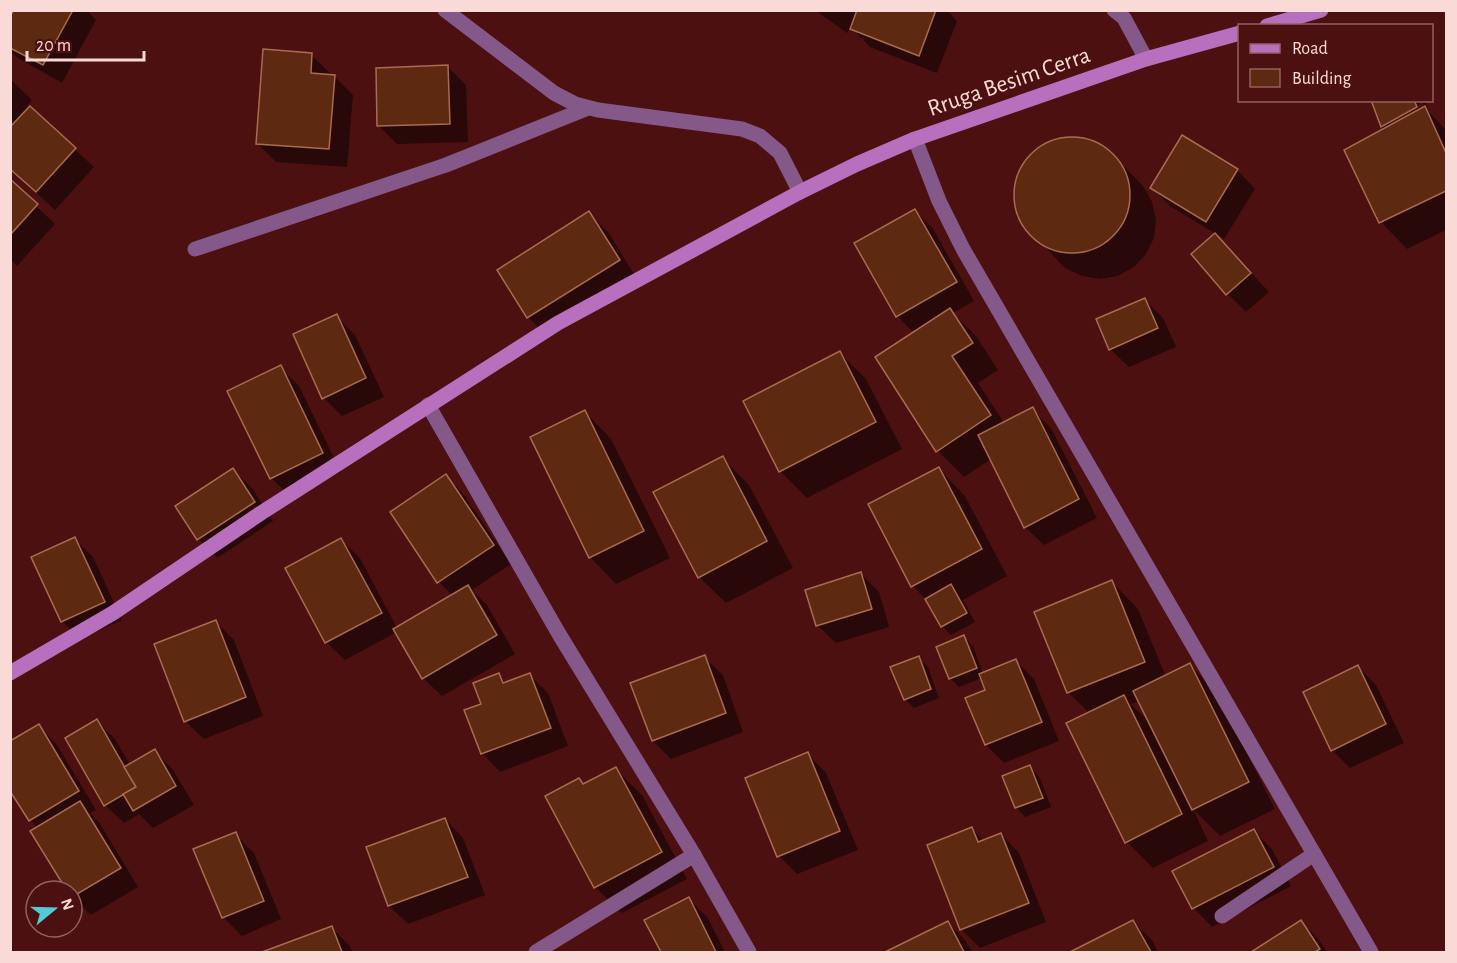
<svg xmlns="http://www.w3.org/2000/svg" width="1457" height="963" font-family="'Alegreya Sans',sans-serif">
<rect width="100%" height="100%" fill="#4c1011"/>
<g fill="#0007" fill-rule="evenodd">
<polygon points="15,10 87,10 96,20 62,83 18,58 10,51 10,19"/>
<polygon points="815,10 947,10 957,21 937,73 870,47 851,27 847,33"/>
<polygon points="311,55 330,73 330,76 334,76 353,95 347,167 276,162 257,143"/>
<polygon points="448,67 466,85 468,142 397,144 379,126"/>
<polygon points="10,79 32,100 14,122 16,123 30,108 94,167 55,210 10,169"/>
<path d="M 1373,100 L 1425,100 L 1429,112 L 1446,130 L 1446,230 L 1407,249 L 1381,222 L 1385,130 L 1382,127 ZM 1422,102 L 1424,105 L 1390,124 L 1390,121 Z"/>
<polygon points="1064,139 1083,139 1101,146 1116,158 1143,186 1152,202 1156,220 1154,238 1146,254 1134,267 1118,276 1100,279 1082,276 1065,268 1025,226 1017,209 1016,190 1021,171 1031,155 1046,144"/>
<polygon points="1237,170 1255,189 1224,239 1218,235 1217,236 1269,292 1246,312 1228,294 1216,234 1170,206 1152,188"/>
<polygon points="10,181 55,224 17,266 10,259"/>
<polygon points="914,210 933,229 974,301 953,313 976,336 998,370 978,383 1004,423 1032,409 1051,428 1097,518 1044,545 1025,527 991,459 964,477 938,451 914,333 897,316"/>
<polygon points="589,213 608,232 637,279 547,336 528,317 499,270"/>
<polygon points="1145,300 1163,318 1176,347 1129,367 1110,349"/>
<polygon points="336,316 355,335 384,397 342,416 324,398"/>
<polygon points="840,353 866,379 902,449 807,498 780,471"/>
<polygon points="280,367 299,386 341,472 290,496 271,478"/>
<polygon points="585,412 611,439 670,558 616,584 590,557"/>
<polygon points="722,458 749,485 793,568 726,603 699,577"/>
<polygon points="939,469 965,496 1007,576 963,600 975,622 951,635 942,626 928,602 913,586"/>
<polygon points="233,470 252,488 273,521 217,558 198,539 177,507"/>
<polygon points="446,476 464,495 511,564 472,590 487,605 515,654 442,696 423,678 397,632 345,660 326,642 341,540 360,558 397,628 453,596 439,582"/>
<polygon points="75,539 93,557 122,620 80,639 62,621"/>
<polygon points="861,574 879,592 889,627 836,643 817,625"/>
<path d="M 1112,582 L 1138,609 L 1166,677 L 1190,665 L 1216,691 L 1275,809 L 1220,836 L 1193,809 L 1208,841 L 1153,868 L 1127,842 L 1089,713 L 1068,692 ZM 1140,701 L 1151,724 L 1131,704 Z"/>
<polygon points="216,622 234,640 263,716 204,739 185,721"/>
<polygon points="964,637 973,646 983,674 1016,661 1034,679 1059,741 1004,763 986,745 987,691 982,678 959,687 950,678"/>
<polygon points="704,657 723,675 743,732 671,759 653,741"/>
<polygon points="918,658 928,667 939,698 914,708 905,699"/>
<polygon points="1358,667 1376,685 1404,743 1350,768 1332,750"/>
<polygon points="498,675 507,683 529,675 548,693 568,746 500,772 482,753 483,705"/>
<polygon points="97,721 115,739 130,765 155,751 173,770 194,805 153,828 139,814 124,823 105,805"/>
<polygon points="39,726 57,745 96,810 90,813 99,822 138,887 91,915 72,897 72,891 69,891 38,828 30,820"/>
<polygon points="808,754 826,773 858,850 797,874 779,856"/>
<polygon points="1029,766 1039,776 1051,807 1025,817 1016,807"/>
<polygon points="615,769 642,795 687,879 622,913 595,887 579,779 585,785"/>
<polygon points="445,819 463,838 485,895 408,924 389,906"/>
<polygon points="972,828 984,841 1001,834 1019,853 1046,922 980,948 961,929"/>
<polygon points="1254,831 1272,849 1291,886 1212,927 1194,908 1174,872"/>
<polygon points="235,834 254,853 281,919 242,936 223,917"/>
<polygon points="689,899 708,918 725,952 662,952 646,920"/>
<polygon points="1133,922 1152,940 1158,952 1074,952"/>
<polygon points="1301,922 1319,940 1327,952 1254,952"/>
<polygon points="948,923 966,941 972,952 888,952"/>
<polygon points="332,928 350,946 352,952 266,952"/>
</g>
<g fill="#5d2910" stroke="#aa6b50" stroke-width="1.5">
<polygon points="14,10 73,10 43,65 10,48 10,16"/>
<polygon points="857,10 936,10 919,56 850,29"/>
<polygon points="263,49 312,53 311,73 335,75 329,149 256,144"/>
<polygon points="448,65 450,124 377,126 376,68"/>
<polygon points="1371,100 1414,100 1417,107 1381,127"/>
<polygon points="30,106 76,148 36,192 10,169 10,127"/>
<polygon points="1425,106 1446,153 1446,191 1379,223 1344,150"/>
<polygon points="1182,135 1238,169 1206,222 1150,188"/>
<circle cx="1072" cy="195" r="58"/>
<polygon points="10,179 38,204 10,235"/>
<polygon points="915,209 957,282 896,317 854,243"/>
<polygon points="589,211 620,260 527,318 497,270"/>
<polygon points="1215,233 1251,273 1226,295 1191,254"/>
<polygon points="1145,298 1158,328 1109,350 1096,319"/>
<polygon points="950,308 973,343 952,356 991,415 936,452 875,357"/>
<polygon points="337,314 366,378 322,399 293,334"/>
<polygon points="840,351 876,422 779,472 743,401"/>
<polygon points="281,365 323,453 270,479 227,391"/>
<polygon points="1033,407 1079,499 1024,528 978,435"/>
<polygon points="585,410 644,531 589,558 530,437"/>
<polygon points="723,456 767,541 698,578 653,492"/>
<polygon points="939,467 982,549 911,587 868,504"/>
<polygon points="233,468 255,502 197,540 175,506"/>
<polygon points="446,474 494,545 437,583 390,512"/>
<polygon points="75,537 105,602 61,622 31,557"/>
<polygon points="341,538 382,613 325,643 285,568"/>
<polygon points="861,572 872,609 816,626 805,590"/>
<polygon points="1112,580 1145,662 1067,693 1034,612"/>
<polygon points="951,584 967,613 941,627 925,599"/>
<polygon points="468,585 497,635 422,679 393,629"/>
<polygon points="216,620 246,697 184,722 154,644"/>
<polygon points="964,635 977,668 949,679 936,647"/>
<polygon points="705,655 726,713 652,741 630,683"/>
<polygon points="919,656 931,689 904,700 890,667"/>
<polygon points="1016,659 1042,722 985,745 965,698 985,690 979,674"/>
<polygon points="1190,663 1249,782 1192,810 1133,691"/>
<polygon points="1358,665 1386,724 1331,751 1303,692"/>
<polygon points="499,673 503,683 530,673 551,728 481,754 464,710 481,704 473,683"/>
<polygon points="1124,695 1182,814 1125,843 1066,723"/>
<polygon points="97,719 136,787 104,806 65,738"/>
<polygon points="39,724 79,791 29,821 10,791 10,741"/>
<polygon points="155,749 176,786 133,811 123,794 136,787 124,767"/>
<polygon points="808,752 840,831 777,857 745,778"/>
<polygon points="1030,765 1043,798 1015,808 1002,776"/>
<polygon points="616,767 662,852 594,888 545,796 579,778 583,784"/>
<polygon points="80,801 121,868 72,897 72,891 67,891 30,831"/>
<polygon points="445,818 468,877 388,906 366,847"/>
<polygon points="972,827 978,842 1001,833 1029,903 960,930 927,845"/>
<polygon points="1254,829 1274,867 1192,909 1172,871"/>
<polygon points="236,832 264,901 222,918 193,849"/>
<polygon points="689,897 716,952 661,952 644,920"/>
<polygon points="1133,920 1151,952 1070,952"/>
<polygon points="1301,920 1320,949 1315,952 1251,952"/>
<polygon points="948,921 964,952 885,952"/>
<polygon points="332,926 342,952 262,952"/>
</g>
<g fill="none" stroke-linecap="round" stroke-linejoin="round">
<polyline stroke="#845888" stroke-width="15" points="1222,916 1314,854"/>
<g stroke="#845888" stroke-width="15">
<polyline points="445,10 554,93 575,104 598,110 742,129 760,136 780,153 800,192"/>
<polyline points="1114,10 1124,18 1146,59"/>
<polyline points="915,139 939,201 963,249 1371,952"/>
<polyline points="195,249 446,165 588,108"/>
<polyline points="428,405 559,634 694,855 749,952"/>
<polyline points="536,952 694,855"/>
</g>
<g stroke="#b870be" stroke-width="15">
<polyline points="1267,26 1321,10"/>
<polyline points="10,673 113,613 261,513 558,323 800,192 857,164 915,139 1146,59 1240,33"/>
</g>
</g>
<g text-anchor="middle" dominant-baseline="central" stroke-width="4.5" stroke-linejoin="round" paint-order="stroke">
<g font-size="24" fill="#fadad7" stroke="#4c1011">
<text transform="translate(1009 82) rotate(-19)">Rruga Besim Cerra</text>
</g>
</g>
<rect width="1457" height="963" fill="none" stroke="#fadad7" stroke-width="24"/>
<rect x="1238" y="24" width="195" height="78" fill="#4c1011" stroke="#926160" stroke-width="1.5"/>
<rect x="1250" y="44" width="30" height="9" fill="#b870be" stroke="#926160" stroke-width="1.5"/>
<text x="1292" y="54" font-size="18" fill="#fadad7">Road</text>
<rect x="1250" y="69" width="30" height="18" fill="#5d2910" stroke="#926160" stroke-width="1.5"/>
<text x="1292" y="84" font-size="18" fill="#fadad7">Building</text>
<g transform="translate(54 909) rotate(71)"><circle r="28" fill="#4c1011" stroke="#926160" stroke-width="1.5"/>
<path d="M0-4.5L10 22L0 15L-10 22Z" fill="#52cbd7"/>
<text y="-9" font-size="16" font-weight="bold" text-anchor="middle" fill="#fadad7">N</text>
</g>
<path d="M27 51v9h117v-9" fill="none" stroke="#fadad7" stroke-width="3"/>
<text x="36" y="51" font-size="18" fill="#fadad7" stroke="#4c1011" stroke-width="4.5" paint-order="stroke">20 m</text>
</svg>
